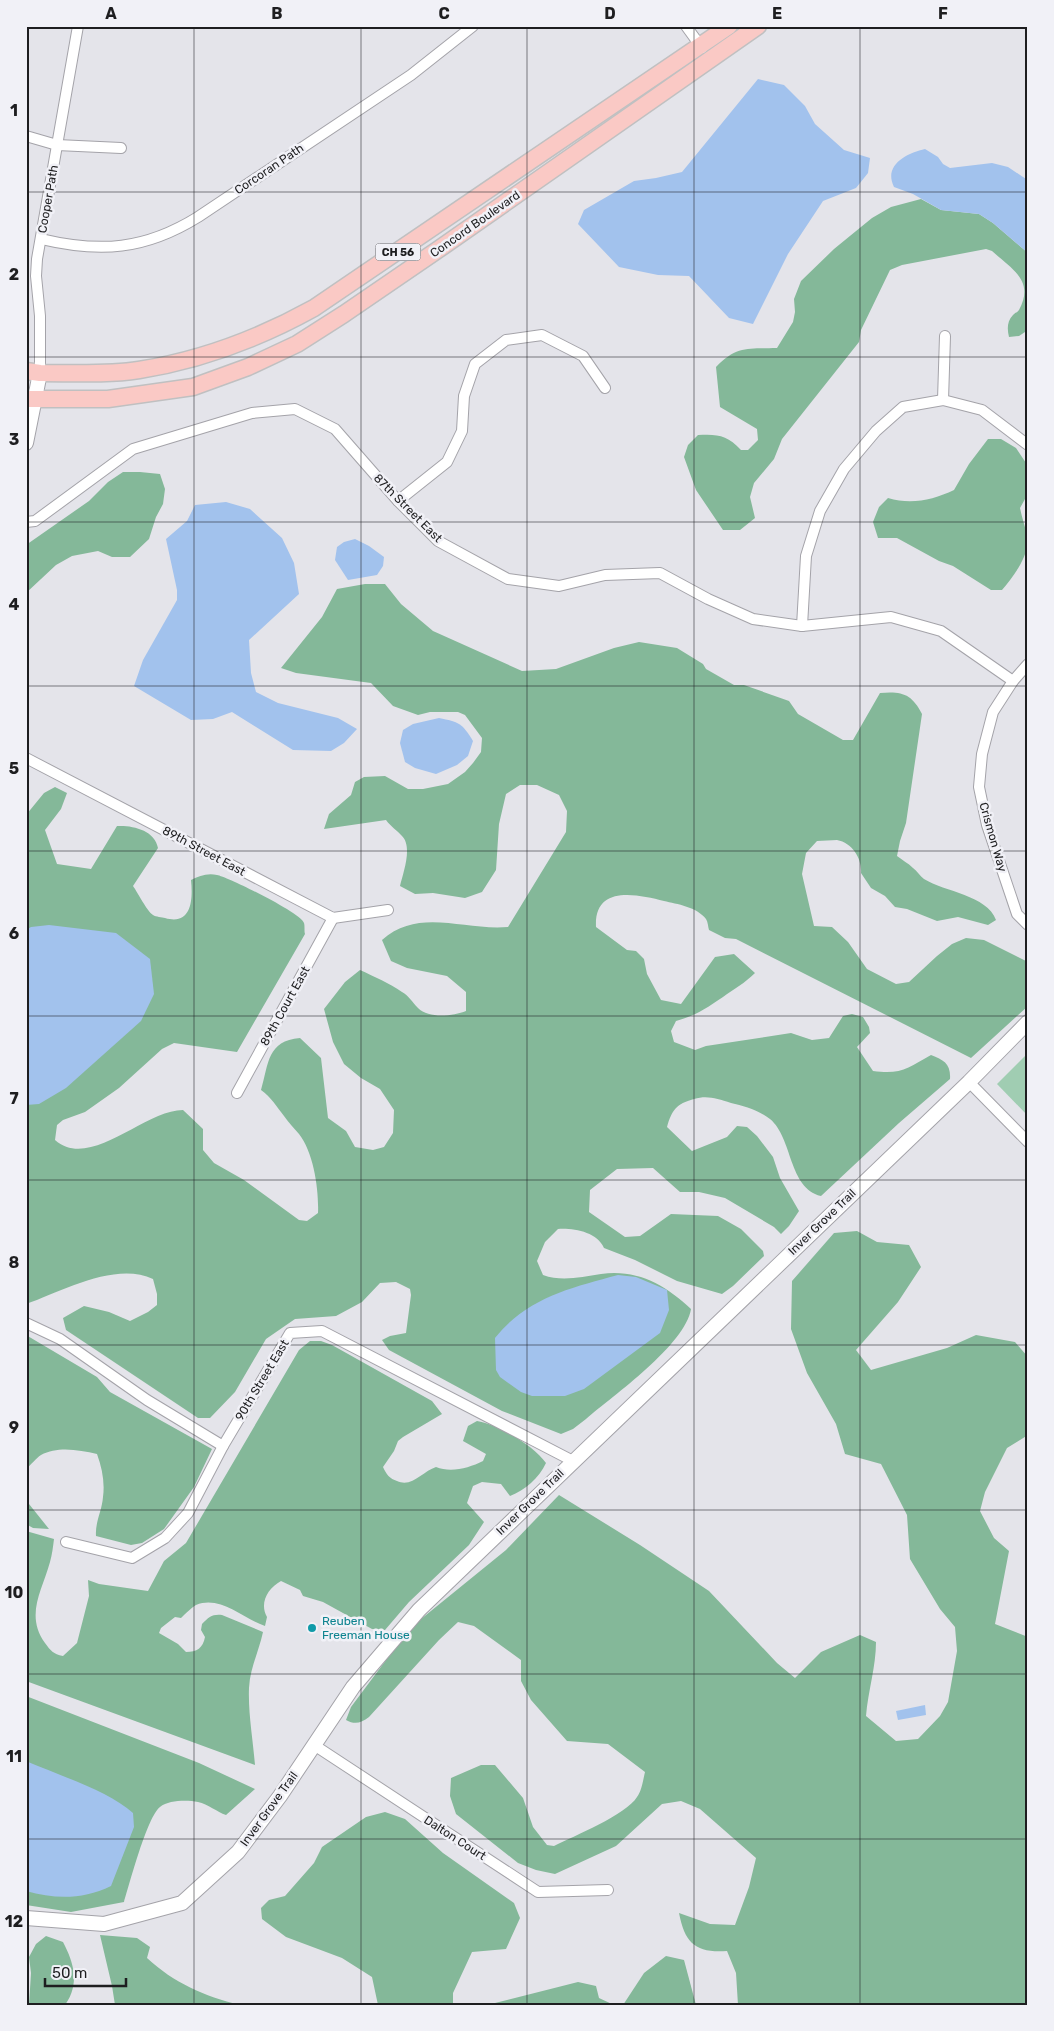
<svg xmlns="http://www.w3.org/2000/svg" width="1054" height="2031" font-family="Rubik,sans-serif">
<rect width="100%" height="100%" fill="#e4e4ea"/>
<polygon fill="#a0cdb2" points="1028,1053 1028,1116 997,1084"/>
<g fill="#84b899">
<path d="M 921,199 L 941,210 L 979,214 L 993,223 L 1028,253 L 1028,330 L 1019,336 L 1009,337 C 1007,329 1007,321 1013,315 C 1017,311 1016,314 1019,310 C 1035,281 1012,269 992,251 L 986,249 L 902,265 L 890,270 L 861,330 L 859,342 L 782,439 L 774,459 L 754,483 L 750,497 L 755,518 L 740,530 L 723,530 L 696,490 L 684,457 L 688,445 L 698,435 C 718,434 727,435 741,450 L 748,450 L 758,440 L 757,429 L 720,407 L 716,367 C 737,345 749,349 777,348 L 793,322 L 795,312 L 794,299 L 801,281 L 834,249 L 872,218 L 891,207 Z"/>
<path d="M 988,439 L 1001,439 L 1016,448 L 1028,466 L 1028,498 L 1025,499 L 1020,508 C 1022,518 1025,526 1027,535 C 1031,554 1013,577 1002,590 L 991,590 L 953,566 L 939,561 L 897,538 L 878,538 L 873,522 L 879,507 L 888,498 C 911,505 933,500 954,490 L 969,464 Z"/>
<polygon points="123,472 140,472 160,474 165,489 163,504 156,517 149,539 130,557 112,557 98,551 72,556 56,565 26,593 26,545 89,501 108,482"/>
<path d="M 365,584 L 385,584 L 401,604 L 433,631 L 522,671 L 556,669 L 614,648 L 639,642 L 677,648 L 703,664 L 706,669 L 734,685 L 744,685 L 789,701 L 798,714 L 843,740 L 853,740 L 880,693 C 902,691 912,694 922,714 L 906,823 L 900,841 L 897,856 C 902,860 908,863 913,868 C 917,871 920,876 924,879 C 945,892 987,895 996,920 L 988,925 L 958,917 L 937,921 L 907,909 L 895,907 L 885,896 L 871,888 L 861,873 C 862,859 853,843 837,840 C 831,840 823,841 817,841 L 806,853 L 802,874 L 814,926 L 832,927 L 848,942 L 867,969 L 896,984 L 909,982 L 937,956 L 952,944 L 966,938 L 984,940 L 1028,962 L 1028,1006 L 971,1058 L 736,939 L 725,938 L 709,930 C 708,927 708,922 706,919 C 697,907 677,904 664,901 C 636,894 594,885 596,927 L 627,950 L 636,951 L 644,959 L 647,974 L 661,1000 L 681,1004 L 715,957 L 734,954 L 755,973 C 745,983 734,989 723,997 C 705,1009 697,1015 676,1021 L 671,1031 L 674,1042 L 695,1050 L 706,1046 L 791,1033 L 812,1040 L 829,1038 L 843,1016 L 852,1014 L 863,1017 L 869,1027 L 870,1033 L 857,1047 L 873,1071 C 901,1075 908,1068 931,1055 C 944,1060 951,1064 950,1079 L 899,1123 L 821,1196 C 788,1188 793,1138 770,1119 C 758,1110 744,1106 731,1103 C 717,1099 708,1095 694,1099 C 676,1104 672,1110 667,1127 L 692,1151 L 727,1137 L 737,1126 L 747,1127 L 757,1136 L 773,1157 L 780,1178 L 799,1211 L 789,1226 L 781,1234 L 774,1227 L 725,1198 L 699,1192 L 680,1192 L 653,1168 L 617,1169 L 590,1190 L 589,1212 L 625,1237 L 640,1236 L 671,1214 L 718,1216 L 741,1229 L 763,1251 L 764,1256 L 733,1286 L 722,1294 L 677,1281 L 635,1260 L 604,1248 C 597,1232 574,1228 558,1229 L 545,1242 L 537,1261 L 543,1275 C 562,1282 581,1277 601,1274 C 638,1269 665,1285 691,1309 C 685,1345 614,1395 586,1419 L 573,1429 L 561,1434 L 502,1411 L 389,1350 L 382,1340 L 390,1336 L 406,1333 L 411,1295 L 410,1289 L 396,1282 L 380,1283 L 362,1302 L 336,1316 L 295,1319 L 266,1339 L 235,1392 L 210,1418 L 198,1418 L 66,1330 L 63,1318 L 84,1306 L 109,1312 L 130,1321 L 148,1312 L 157,1305 L 157,1294 L 153,1279 C 116,1261 62,1291 26,1304 L 26,815 L 44,793 L 55,787 L 67,793 L 61,809 L 45,830 L 57,864 L 91,869 L 117,826 C 132,825 155,830 158,848 L 133,886 C 138,893 147,911 153,915 C 156,917 162,917 165,918 C 192,926 193,899 191,880 C 199,876 207,873 217,875 C 228,877 301,913 304,923 C 305,926 304,931 305,934 L 237,1052 L 174,1043 L 162,1049 L 119,1088 L 85,1112 L 63,1120 L 57,1125 L 55,1140 C 90,1171 144,1110 183,1110 L 203,1129 L 203,1150 L 214,1163 L 244,1180 L 299,1220 L 307,1221 L 318,1213 C 319,1191 314,1153 299,1134 C 294,1128 289,1123 284,1116 C 277,1107 271,1097 261,1090 C 269,1063 267,1041 300,1038 L 321,1058 L 328,1118 L 346,1131 L 355,1147 L 373,1150 L 384,1147 L 393,1133 L 394,1110 L 380,1089 L 361,1078 L 344,1064 L 333,1042 L 324,1009 L 345,982 L 360,970 C 375,977 389,983 402,992 C 409,996 412,1002 418,1008 C 429,1019 453,1016 466,1011 L 466,992 L 447,976 L 407,968 L 391,961 L 382,940 C 419,907 464,931 508,927 L 566,832 L 567,811 L 559,795 L 537,785 L 520,785 L 506,794 L 499,824 L 496,870 L 482,892 L 465,898 L 433,893 L 415,894 L 400,886 C 403,873 413,847 402,836 C 397,830 391,827 386,820 L 324,829 L 329,814 L 351,795 L 355,782 L 364,777 L 385,776 L 408,789 L 423,789 L 448,784 L 465,772 L 473,763 L 481,752 L 482,738 L 465,715 L 458,712 L 430,712 L 418,715 L 393,706 L 371,683 L 296,673 L 281,668 L 322,617 L 337,589 Z"/>
<path d="M 857,1231 L 877,1242 L 909,1245 L 921,1267 L 898,1302 L 856,1350 L 871,1370 L 947,1348 L 976,1335 L 1015,1342 L 1028,1357 L 1028,1435 L 1007,1448 L 985,1492 L 980,1511 L 994,1538 L 1009,1551 L 995,1624 L 1028,1637 L 1028,2005 L 738,2005 L 736,1973 L 727,1951 C 696,1953 685,1944 679,1913 L 710,1924 L 735,1925 L 749,1887 L 756,1858 L 700,1809 L 681,1801 L 662,1804 L 616,1846 L 555,1874 L 536,1870 L 518,1863 L 456,1814 L 450,1796 L 451,1778 L 481,1765 L 495,1765 L 523,1798 L 533,1827 L 547,1845 L 554,1846 C 574,1836 626,1815 637,1797 C 642,1790 643,1780 645,1772 L 608,1744 L 567,1741 L 531,1700 L 521,1681 L 521,1660 L 474,1626 L 458,1622 L 439,1640 L 369,1717 C 361,1723 355,1725 346,1720 L 351,1707 L 410,1628 L 506,1550 L 559,1495 L 640,1545 L 709,1591 L 777,1663 L 795,1678 L 821,1652 L 860,1635 L 876,1642 C 876,1667 868,1691 866,1716 L 896,1741 L 918,1739 L 940,1716 L 948,1702 L 957,1651 L 955,1627 L 940,1609 L 910,1559 L 907,1515 L 881,1464 L 845,1454 L 836,1424 L 807,1373 L 791,1329 L 792,1281 L 834,1233 Z"/>
<path d="M 26,1335 L 97,1377 L 110,1392 L 212,1449 L 194,1487 L 164,1529 L 142,1543 L 131,1545 L 96,1536 C 95,1522 102,1511 103,1497 C 105,1482 102,1468 97,1454 C 79,1450 58,1446 41,1455 C 36,1458 31,1465 26,1469 Z"/>
<path d="M 310,1341 L 321,1341 L 332,1345 L 432,1401 L 442,1414 L 403,1437 L 398,1441 L 394,1451 L 383,1467 C 386,1474 390,1479 397,1481 C 412,1488 423,1471 436,1467 C 451,1473 469,1468 483,1461 L 486,1454 L 463,1441 L 468,1426 L 477,1421 C 498,1424 534,1446 546,1463 C 539,1478 525,1490 510,1496 L 501,1484 L 482,1482 L 473,1486 L 467,1503 L 484,1522 L 469,1545 L 409,1602 L 385,1630 L 372,1629 L 323,1602 L 303,1596 L 300,1590 L 281,1581 C 268,1588 259,1603 267,1617 L 265,1626 C 243,1619 221,1595 196,1605 C 191,1608 185,1614 181,1618 L 175,1617 L 161,1628 L 159,1633 L 178,1644 L 186,1652 C 197,1652 203,1648 205,1637 L 201,1630 L 202,1624 C 209,1617 212,1614 222,1615 L 263,1632 C 259,1651 250,1668 249,1688 C 248,1713 253,1740 255,1765 L 26,1681 L 26,1531 L 54,1539 C 53,1547 52,1555 50,1562 C 42,1591 25,1615 45,1643 C 51,1651 53,1654 63,1656 L 77,1643 L 89,1596 L 88,1580 L 99,1584 L 148,1591 L 164,1561 L 186,1543 L 299,1350 Z"/>
<polygon points="26,1488 29,1504 49,1529 33,1528 26,1524"/>
<path d="M 26,1696 L 199,1763 L 255,1789 L 226,1815 C 217,1812 208,1804 198,1802 C 187,1800 169,1800 160,1807 C 147,1817 130,1883 124,1902 L 71,1912 L 26,1905 Z"/>
<polygon points="385,1812 405,1819 443,1853 514,1903 520,1918 506,1949 472,1952 453,1993 453,2005 378,2005 372,1977 342,1958 286,1937 262,1919 261,1908 269,1900 285,1896 314,1863 322,1847 366,1817"/>
<path d="M 100,1935 L 137,1938 L 150,1947 L 147,1958 C 174,1983 204,1996 240,2005 L 115,2005 L 112,1986 Z"/>
<path d="M 46,1936 L 63,1942 C 74,1963 80,1984 65,2005 L 29,2005 L 31,1973 L 29,1957 L 36,1944 Z"/>
<polygon points="666,1956 684,1960 696,2005 623,2005 644,1973"/>
<polygon points="578,1982 596,1986 599,1998 614,2005 487,2005"/>
</g>
<g fill="#a2c2ed">
<polygon points="758,79 784,85 805,106 815,124 844,150 870,158 868,173 856,188 823,201 788,254 753,324 729,318 689,276 658,275 619,267 578,224 584,210 634,181 656,178 682,172"/>
<path d="M 925,149 L 938,157 L 943,164 L 950,168 L 992,163 L 1008,167 L 1026,179 L 1028,181 L 1028,253 L 993,223 L 979,214 L 941,210 L 913,194 L 894,187 C 883,165 907,153 925,149 Z"/>
<polygon points="226,502 250,509 282,538 294,563 299,594 249,640 251,673 256,692 278,703 338,718 357,729 344,743 331,751 293,750 232,712 213,719 191,720 134,686 143,660 177,600 177,590 166,539 187,521 195,505"/>
<polygon points="355,539 369,546 384,557 383,566 377,575 348,580 335,560 337,547 344,542"/>
<path d="M 439,718 C 459,722 462,723 473,741 L 468,756 L 457,765 L 436,774 L 415,768 L 405,762 L 400,743 L 403,730 L 413,724 Z"/>
<polygon points="49,925 116,933 150,959 154,994 141,1021 66,1088 39,1104 26,1105 26,930 31,927"/>
<path d="M 618,1275 L 636,1277 L 667,1290 L 669,1310 L 660,1333 L 584,1389 L 565,1396 L 532,1396 L 521,1392 L 500,1377 L 496,1370 L 495,1338 C 527,1298 570,1288 618,1275 Z"/>
<polygon points="925,1705 926,1715 898,1720 896,1711"/>
<path d="M 26,1761 C 58,1775 109,1791 133,1813 L 134,1827 L 111,1886 C 82,1900 55,1899 26,1891 Z"/>
</g>
<g fill="none" stroke-linecap="round" stroke-linejoin="round">
<g stroke="#a4a3a9" stroke-width="12">
<g id="street">
<polyline points="686,26 702,48"/>
<polyline points="26,136 57,145 121,148"/>
<path d="M 41,239 C 100,253 145,250 198,217 L 411,75 L 473,26"/>
<polyline points="40,373 40,316 36,276 37,259 78,26"/>
<polyline points="943,400 945,336"/>
<polyline points="398,501 447,462 462,431 464,396 475,364 506,340 542,335 583,356 605,388"/>
<polyline points="26,522 35,521 133,449 252,413 295,409 335,429 398,501 438,541 508,579 559,586 605,575 660,573 708,599 753,619 802,626 891,617 941,631 1013,681"/>
<polyline points="802,626 806,556 820,511 844,469 876,431 903,407 943,400 982,410 1028,445"/>
<polyline points="1028,664 1013,681 993,712 982,754 979,787 987,825 1017,914 1028,925"/>
<polyline points="26,758 333,918 388,910"/>
<polyline points="969,1082 1028,1142"/>
<polyline points="237,1093 333,918"/>
<polyline points="26,1323 60,1339 147,1400 223,1446"/>
<polyline points="66,1542 132,1558 165,1538 188,1513 223,1446 290,1333 322,1331 573,1461"/>
<polyline points="314,1745 538,1892 608,1890"/>
</g>
</g>
<g stroke="#a4a3a9" stroke-width="16">
<g id="secondary">
<polyline points="26,443 40,373"/>
<polyline points="26,1918 104,1924 182,1903 238,1852 280,1796 353,1687 419,1610 969,1082 1028,1022"/>
</g>
</g>
<g stroke="#c0c0c1" stroke-width="19">
<g id="primary">
<path d="M 26,371 L 40,373 C 73,373 107,375 139,370 C 203,360 258,339 314,308 L 729,26"/>
<polyline points="26,399 108,399 193,387 248,367 297,344 344,314 439,249 758,26"/>
</g>
</g>
<use href="#street" stroke="#fff" stroke-width="10"/>
<use href="#secondary" stroke="#fff" stroke-width="14"/>
<use href="#primary" stroke="#fac9c5" stroke-width="16"/>
</g>
<path fill="none" stroke="#1e1e20" stroke-width="1" stroke-opacity="0.55" d="M 194,26 L 194,2005M 361,26 L 361,2005M 527,26 L 527,2005M 694,26 L 694,2005M 860,26 L 860,2005M 26,192 L 1028,192M 26,357 L 1028,357M 26,522 L 1028,522M 26,686 L 1028,686M 26,851 L 1028,851M 26,1016 L 1028,1016M 26,1180 L 1028,1180M 26,1345 L 1028,1345M 26,1510 L 1028,1510M 26,1674 L 1028,1674M 26,1839 L 1028,1839"/>
<circle fill="#0f9aa8" stroke="#f1f1f7" stroke-width="2" cx="312" cy="1628" r="5"/>
<g text-anchor="middle" dominant-baseline="central" stroke-width="5" stroke-linejoin="round" paint-order="stroke">
<rect fill="#f1f1f7" stroke="#5d5d60" stroke-width="1" x="375.5" y="243.5" width="45" height="17" rx="4"/>
<g font-size="11" font-weight="bold" fill="#1e1e20">
<text x="398" y="252">CH 56</text>
</g>
<g font-size="12" fill="#1e1e20" stroke="#f1f1f7">
<text transform="translate(269 169) rotate(-34)">Corcoran Path</text>
<text transform="translate(48 199) rotate(-80)">Cooper Path</text>
<text transform="translate(475 224) rotate(-35)">Concord Boulevard</text>
<text transform="translate(408 508) rotate(45)">87th Street East</text>
<text transform="translate(993 837) rotate(74)">Crismon Way</text>
<text transform="translate(204 851) rotate(28)">89th Street East</text>
<text transform="translate(285 1006) rotate(-61)">89th Court East</text>
<text transform="translate(822 1222) rotate(-44)">Inver Grove Trail</text>
<text transform="translate(262 1380) rotate(-59)">90th Street East</text>
<text transform="translate(530 1502) rotate(-44)">Inver Grove Trail</text>
<text transform="translate(269 1809) rotate(-54)">Inver Grove Trail</text>
<text transform="translate(455 1838) rotate(33)">Dalton Court</text>
</g>
<g font-size="12" fill="#0d838f" stroke="#f1f1f7" text-anchor="start">
<text x="322" y="1621">Reuben<tspan x="322" dy="14">Freeman House</tspan></text>
</g>
</g>
<rect width="1054" height="2031" fill="none" stroke="#f1f1f7" stroke-width="55"/>
<path d="M45 1978v8h81v-8" fill="none" stroke="#1e1e20" stroke-width="2.5"/>
<text x="52" y="1978" font-size="15" fill="#1e1e20" stroke="#f1f1f7" stroke-width="4" paint-order="stroke">50 m</text>
<rect x="28" y="28" width="998" height="1976" fill="none" stroke="#1e1e20" stroke-width="2"/>
<g font-size="16" text-anchor="middle" font-weight="bold" fill="#1e1e20">
<text x="111" y="19">A</text>
<text x="277" y="19">B</text>
<text x="444" y="19">C</text>
<text x="610" y="19">D</text>
<text x="777" y="19">E</text>
<text x="943" y="19">F</text>
<text x="14" y="116">1</text>
<text x="14" y="280">2</text>
<text x="14" y="445">3</text>
<text x="14" y="610">4</text>
<text x="14" y="774">5</text>
<text x="14" y="939">6</text>
<text x="14" y="1104">7</text>
<text x="14" y="1268">8</text>
<text x="14" y="1433">9</text>
<text x="14" y="1598">10</text>
<text x="14" y="1762">11</text>
<text x="14" y="1927">12</text>
</g>
</svg>
